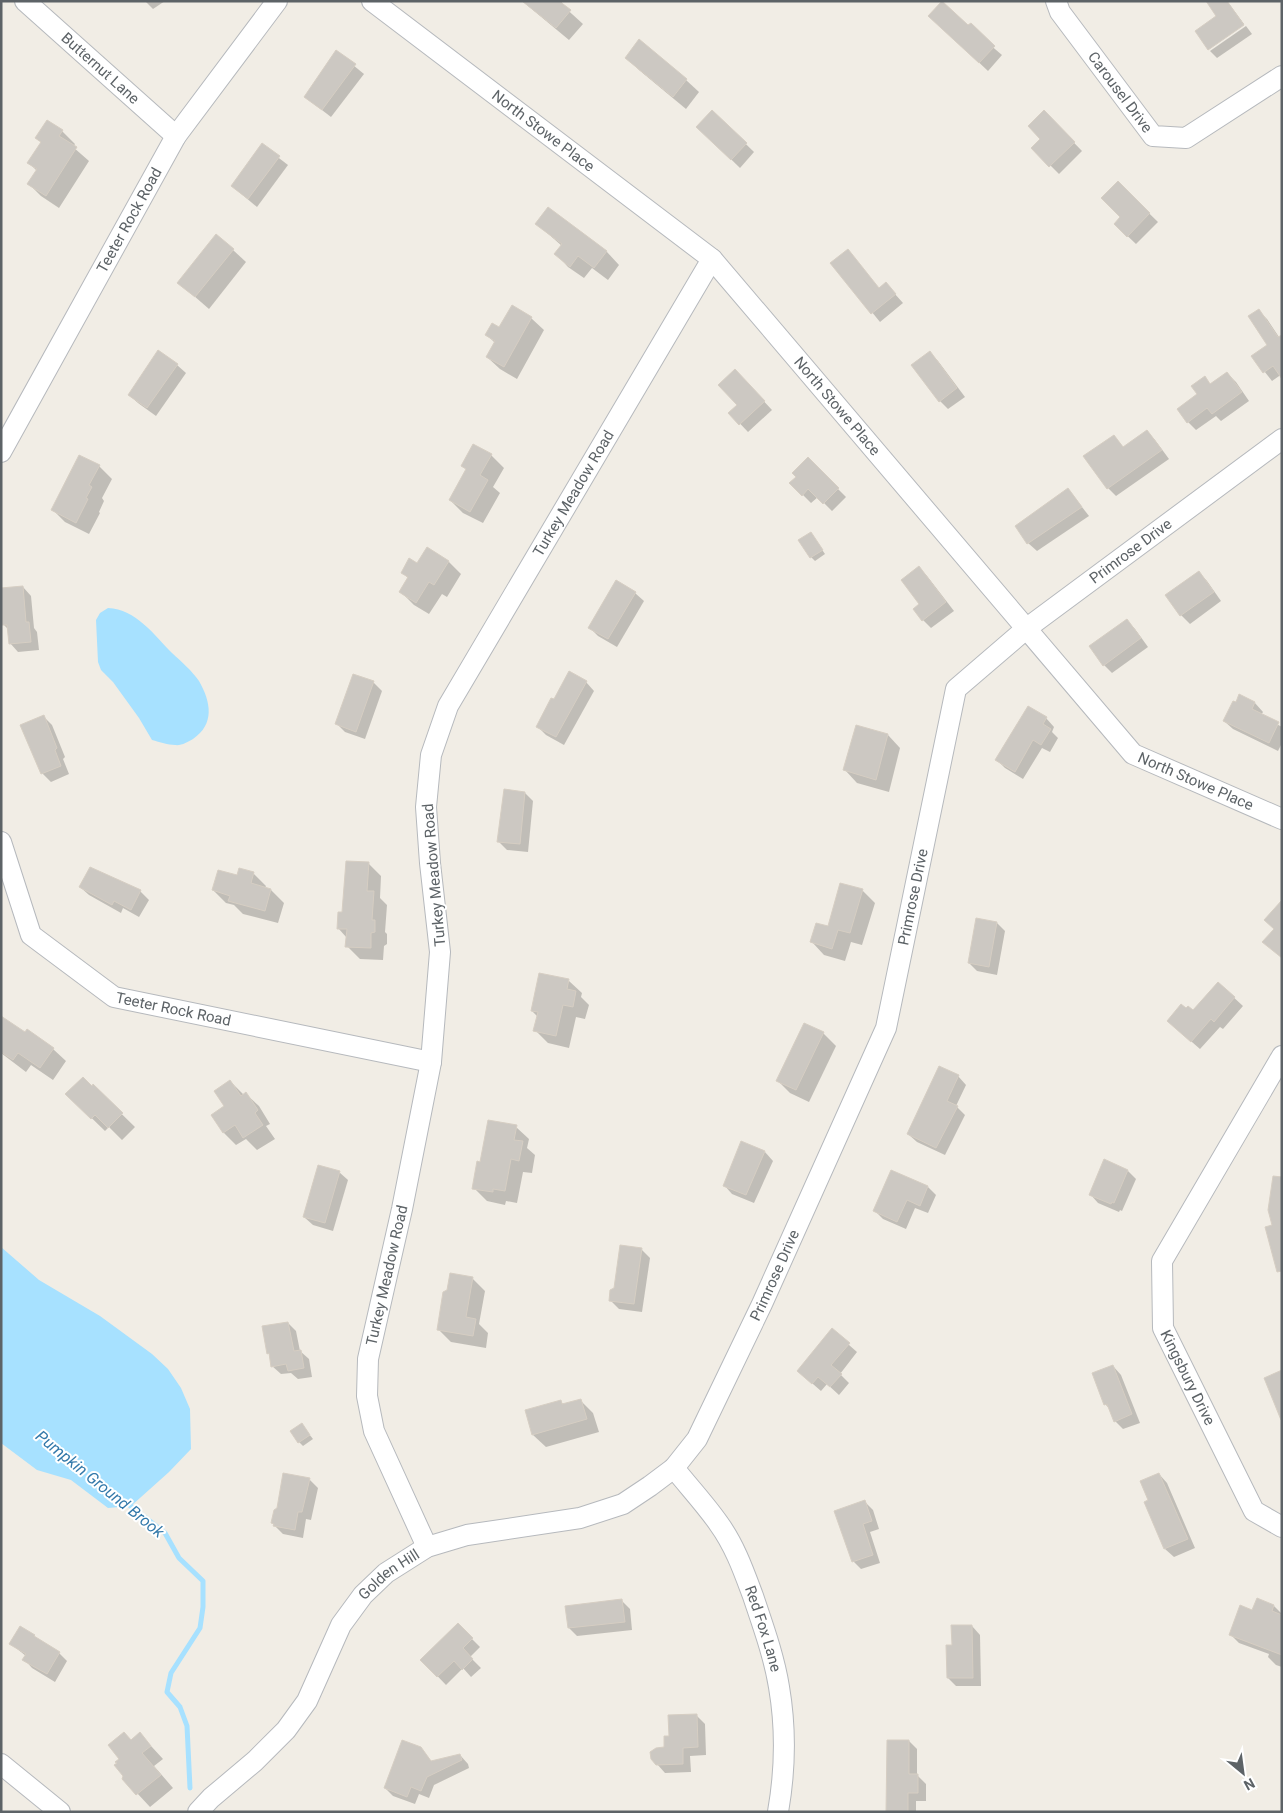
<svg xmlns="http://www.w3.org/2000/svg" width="1283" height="1813" font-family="Roboto,sans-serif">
<rect width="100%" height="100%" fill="#f1ede5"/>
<g fill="#a7e1ff">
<path d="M 108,608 C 136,609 154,635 172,653 C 182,662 192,671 199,681 C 211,702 215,724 193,739 C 188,742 181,746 175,745 C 168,745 160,742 152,740 L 139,718 L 113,682 L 101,670 L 98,662 L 96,620 L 100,613 Z"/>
<polygon points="1,1247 39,1280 100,1316 152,1354 168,1369 181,1388 190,1409 191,1449 169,1472 131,1506 108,1508 71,1480 37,1470 1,1443"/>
</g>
<g fill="#0003">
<polygon points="145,1 165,1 153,9"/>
<polygon points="522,1 563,1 561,4 583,24 569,40"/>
<polygon points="1227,1 1244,24 1209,48"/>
<polygon points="938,24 969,27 1002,55 988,71"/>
<polygon points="1246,26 1252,34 1217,58 1210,51"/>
<polygon points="337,52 364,74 331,117 305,97"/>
<polygon points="626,57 686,80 699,92 686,109 639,70"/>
<polygon points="712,111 754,152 740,168 698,127"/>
<polygon points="1044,112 1082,151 1059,174 1033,148 1042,139"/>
<polygon points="47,122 62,131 75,144 73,147 89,161 59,208 41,196 28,183 37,171 29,163 42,143 36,138"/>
<polygon points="262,145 288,165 257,207 232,186"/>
<polygon points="1118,183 1158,222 1136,244 1115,224 1122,217"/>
<polygon points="548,208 607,252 619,265 608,280 592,268 584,278 568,267 556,254 562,246 537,224"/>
<polygon points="233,250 246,262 209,309 178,282"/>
<polygon points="832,263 880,289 886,284 903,303 880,322"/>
<polygon points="1258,310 1267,319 1279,337 1282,374 1272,381 1253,357 1269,345"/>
<polygon points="531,318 544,330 517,379 500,369 487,357 495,343 487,335"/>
<polygon points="930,353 938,361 965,397 948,409 940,401"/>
<polygon points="177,365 186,373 156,416 138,403 129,395"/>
<polygon points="1227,373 1236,382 1249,401 1221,421 1216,416 1196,430 1188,422 1205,378 1211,385"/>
<polygon points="743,379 772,410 748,432 730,413 739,405"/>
<polygon points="1147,431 1155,440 1169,459 1116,496 1108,488 1114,436 1124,448"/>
<polygon points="491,455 504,468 493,487 500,493 483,523 463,513 450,500"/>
<polygon points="808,459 846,497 832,511 818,497 811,503 791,483 798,477"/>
<polygon points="99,466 112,479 102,498 104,501 99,512 100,513 89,534 65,522 52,509"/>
<polygon points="1068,489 1089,516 1037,551 1028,543"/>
<polygon points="814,538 825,554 815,561 811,557"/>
<polygon points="449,562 461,574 447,597 442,594 429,614 414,605 401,592 409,579 402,572 418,565"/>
<polygon points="919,568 927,576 954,611 931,628 923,620"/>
<polygon points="1198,572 1207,581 1221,601 1190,624 1181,615 1167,595"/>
<polygon points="23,587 31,596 34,628 37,632 39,650 18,652 10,643 9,630 4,625"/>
<polygon points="635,593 644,601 617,647 598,636 590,628"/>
<polygon points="1127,621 1135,629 1148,647 1112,673 1104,665"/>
<polygon points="354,675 374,683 382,691 365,739 345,732 336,723"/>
<polygon points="586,682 594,691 564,745 546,735 537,726 555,700"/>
<polygon points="1240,696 1255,703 1263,712 1261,715 1282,727 1282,743 1278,751 1233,729 1224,721"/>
<polygon points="44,717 52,725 65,757 63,759 69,774 51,782 42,773"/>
<polygon points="1046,718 1054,727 1052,732 1058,738 1050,752 1042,748 1023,779 1005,768 997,760"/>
<polygon points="888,735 900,748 889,792 857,783 845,770"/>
<polygon points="525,793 533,801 528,852 507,850 499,842"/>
<polygon points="368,863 381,876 380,898 387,905 385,932 387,934 387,944 384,946 383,960 360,959 347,946 347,938 338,928"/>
<polygon points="253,873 266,886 265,888 271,890 284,903 278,923 243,914 234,905 226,903 213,890 237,876"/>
<polygon points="80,887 140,891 149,900 139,917 123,908 121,913 89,895"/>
<polygon points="862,890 875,903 862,945 851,942 845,961 824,955 812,942 829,928"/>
<polygon points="997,923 1005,931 997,975 977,971 969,963"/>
<polygon points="540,974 569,981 582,993 581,997 589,1005 585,1019 576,1017 569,1048 548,1043 535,1030 538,1017 532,1011"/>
<polygon points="1218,983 1243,1006 1223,1029 1220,1027 1200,1049 1177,1029"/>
<polygon points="1,1018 25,1034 53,1049 66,1061 53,1080 31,1065 26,1072 1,1053"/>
<polygon points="823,1033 836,1046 809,1102 790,1093 778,1081"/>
<polygon points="958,1076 966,1085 956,1106 965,1115 945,1155 917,1142 908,1134"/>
<polygon points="230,1081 244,1095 246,1094 259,1106 270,1124 266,1126 275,1139 257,1150 246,1139 236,1145 224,1133 212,1116 226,1107"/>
<polygon points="93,1086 135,1127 122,1140 109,1127 105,1131 67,1094"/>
<polygon points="516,1127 529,1139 527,1148 535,1155 532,1173 523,1172 517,1203 506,1201 505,1205 487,1201 474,1188 481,1163"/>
<polygon points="742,1143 765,1152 773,1161 754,1203 732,1194 724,1185"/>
<polygon points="1105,1161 1128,1171 1136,1179 1122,1211 1120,1210 1119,1212 1098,1203 1090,1194"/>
<polygon points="892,1171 928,1187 936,1195 928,1213 915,1208 906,1229 883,1219 875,1211"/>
<polygon points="339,1172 348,1180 333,1231 313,1225 304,1217"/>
<polygon points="641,1249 650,1258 642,1312 619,1309 610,1300 615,1289"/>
<polygon points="472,1278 485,1291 479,1324 488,1333 486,1348 451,1342 438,1329"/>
<polygon points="288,1323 296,1331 300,1351 309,1359 312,1377 298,1379 291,1373 281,1374 272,1366 271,1356 268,1353"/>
<polygon points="832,1330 857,1352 840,1374 849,1383 839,1395 827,1384 821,1391 798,1371"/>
<polygon points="1113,1366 1121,1375 1140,1423 1123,1429 1115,1421 1110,1409 1105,1404"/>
<polygon points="580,1400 593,1413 599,1432 546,1447 533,1435 560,1401 564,1405"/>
<polygon points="302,1425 313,1439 303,1446 299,1442"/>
<polygon points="1159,1474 1167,1483 1195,1548 1174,1557 1165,1549 1145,1503 1150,1500"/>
<polygon points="309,1479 318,1488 311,1520 306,1519 303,1538 283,1534 272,1523"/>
<polygon points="865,1502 873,1510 879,1529 870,1532 880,1563 861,1569 853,1561"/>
<polygon points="621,1600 630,1609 632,1630 577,1636 569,1628"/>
<polygon points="1274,1606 1282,1614 1282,1667 1276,1665 1268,1657 1269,1654 1239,1643 1230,1634 1253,1612"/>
<polygon points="458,1625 480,1647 470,1657 481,1668 471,1677 463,1668 446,1685 422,1660"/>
<polygon points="972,1626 980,1635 981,1686 956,1686 948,1678 953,1646"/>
<polygon points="34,1636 41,1642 59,1653 67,1661 55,1682 32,1668 24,1659 26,1656 11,1644"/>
<polygon points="697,1716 705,1724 706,1755 690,1756 691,1772 665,1773 657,1764 670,1737"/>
<polygon points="140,1734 163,1759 154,1766 173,1788 150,1807 124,1779 120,1759 132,1741"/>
<polygon points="909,1741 917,1749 917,1775 926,1784 926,1801 916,1801 916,1812 888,1812"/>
<polygon points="420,1748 432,1762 460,1755 468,1764 469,1768 434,1785 429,1798 419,1794 415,1804 393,1796 385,1788"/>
</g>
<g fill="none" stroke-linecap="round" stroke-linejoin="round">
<polyline stroke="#a7e1ff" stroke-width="5" points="128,1504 165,1533 179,1558 203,1581 203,1607 200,1628 171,1673 167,1692 180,1707 187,1726 190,1788"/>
</g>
<g fill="#ccc8c2" stroke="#d6cec3">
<polygon points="522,1 559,1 571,10 556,28"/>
<polygon points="942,1 968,25 971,23 995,46 979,63 928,16"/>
<polygon points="1206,1 1227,1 1244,25 1208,50 1195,31 1216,16"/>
<polygon points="639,39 687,79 673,97 625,58"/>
<polygon points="336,50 356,64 322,110 304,97"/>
<polygon points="712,110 747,143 731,160 696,127"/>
<polygon points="1044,110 1075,142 1049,167 1031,148 1040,139 1028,126"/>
<polygon points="47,120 63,130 59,136 77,147 46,196 27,184 37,169 27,163 41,142 35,138"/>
<polygon points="262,143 280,156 248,199 231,186"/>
<polygon points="1118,181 1150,213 1127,237 1114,224 1120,217 1101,198"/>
<polygon points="548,207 607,251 594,268 578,256 570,267 554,254 562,244 535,224"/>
<polygon points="216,234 234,249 195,297 177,283"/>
<polygon points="848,249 879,288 886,282 896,294 871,314 830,263"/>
<polygon points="512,305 532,317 504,367 486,357 495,341 485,335 492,323 499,327"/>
<polygon points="1259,309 1278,337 1282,335 1282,379 1273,366 1263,373 1251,356 1267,345 1248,316"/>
<polygon points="158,350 178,364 147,408 128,395"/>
<polygon points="930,351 957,388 939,402 911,365"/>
<polygon points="735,369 765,401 739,425 728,413 737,405 718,385"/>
<polygon points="1227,372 1242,392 1212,414 1207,408 1187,423 1177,409 1197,394 1191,386 1205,376 1210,384"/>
<polygon points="1147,430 1162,450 1107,489 1083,456 1114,435 1123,447"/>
<polygon points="473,444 492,454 480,475 488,480 470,512 449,500 466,469 461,466"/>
<polygon points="79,455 100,465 89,485 92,487 86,498 88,499 76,523 51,510"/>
<polygon points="808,457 839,488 823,504 808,489 802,496 789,483 796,477 792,473"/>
<polygon points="1068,488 1082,507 1027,544 1015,526"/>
<polygon points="811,532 823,550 810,558 798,540"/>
<polygon points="427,547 449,561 434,585 429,582 416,603 399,592 408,577 401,573 409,558 417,563"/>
<polygon points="919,566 946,602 922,621 913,609 919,604 901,580"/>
<polygon points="1199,571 1214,592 1180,616 1165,595"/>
<polygon points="616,580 636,592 608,639 588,628"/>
<polygon points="23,586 26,622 29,622 31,642 9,644 7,625 2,625 1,588"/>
<polygon points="1127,619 1141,638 1103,666 1089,646"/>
<polygon points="569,671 587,681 556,737 536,727 551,698 554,699"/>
<polygon points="353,674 374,681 356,732 335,724"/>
<polygon points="1239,694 1255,702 1252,709 1279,722 1269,743 1223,721 1233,701 1236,702"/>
<polygon points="1028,706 1047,717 1043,724 1051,729 1041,745 1033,740 1015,772 995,760"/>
<polygon points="44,715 57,748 55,750 61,766 41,774 20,725"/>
<polygon points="856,725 888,734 876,780 843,770"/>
<polygon points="504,789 525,792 520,844 497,842"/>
<polygon points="346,861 369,862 367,891 374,891 372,920 375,920 375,932 371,933 371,948 345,947 347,929 337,929 338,912 342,912"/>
<polygon points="90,867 141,890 131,910 114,901 112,905 79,887"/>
<polygon points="239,868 254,872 251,883 271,889 265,911 228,901 230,896 212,890 218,870 237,875"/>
<polygon points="840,883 863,889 850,933 838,930 832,949 810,942 816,923 828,926"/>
<polygon points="1282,900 1282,958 1262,942 1274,929 1264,920"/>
<polygon points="976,918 997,922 989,967 968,963"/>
<polygon points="539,973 569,979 567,989 576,991 573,1007 563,1005 556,1036 533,1031 538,1012 531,1011"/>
<polygon points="1218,982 1235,997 1214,1022 1211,1019 1191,1042 1167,1021 1181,1004 1186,1008 1188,1006 1193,1010"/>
<polygon points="1,1016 25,1032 27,1029 54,1048 40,1068 18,1053 13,1060 1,1052"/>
<polygon points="804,1023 824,1032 796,1090 776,1081"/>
<polygon points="939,1066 959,1075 947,1101 958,1106 936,1148 907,1134"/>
<polygon points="83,1077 92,1086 93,1084 123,1113 108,1128 95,1115 91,1119 65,1094"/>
<polygon points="230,1080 241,1096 246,1092 258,1110 255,1113 263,1125 243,1138 235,1125 223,1133 211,1115 224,1106 214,1091"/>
<polygon points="488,1120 517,1125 514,1140 523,1141 519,1161 511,1159 505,1191 493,1189 493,1192 472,1189 477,1161 480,1162"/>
<polygon points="741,1141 765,1151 746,1195 723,1186"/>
<polygon points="1104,1159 1128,1170 1114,1203 1112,1202 1111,1204 1089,1195"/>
<polygon points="318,1165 340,1171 325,1223 303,1217"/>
<polygon points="891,1170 928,1186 920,1206 907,1200 897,1222 873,1211"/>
<polygon points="1273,1176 1282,1177 1282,1271 1277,1272 1265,1227 1272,1225 1268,1210"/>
<polygon points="620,1245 642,1248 634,1304 609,1301 610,1290 614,1288"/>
<polygon points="450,1273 473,1277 466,1317 476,1319 473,1336 437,1330 443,1292 447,1290"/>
<polygon points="288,1322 294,1351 301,1350 304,1368 288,1371 286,1364 271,1367 269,1353 267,1354 262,1326"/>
<polygon points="832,1328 850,1343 831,1365 842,1374 830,1387 818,1377 812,1384 797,1371"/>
<polygon points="1113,1365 1132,1414 1114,1422 1107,1404 1104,1405 1092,1373"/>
<polygon points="1282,1370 1282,1420 1281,1420 1264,1378"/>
<polygon points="581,1399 587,1419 532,1435 525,1410 561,1400 562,1404"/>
<polygon points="302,1423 310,1435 298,1443 290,1431"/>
<polygon points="283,1473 310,1478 302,1512 298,1512 295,1530 273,1526 274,1524 271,1523 274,1510 277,1508"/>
<polygon points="1159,1473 1188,1539 1164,1549 1144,1502 1148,1500 1140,1481"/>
<polygon points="865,1500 872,1521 863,1524 873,1555 852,1562 834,1511"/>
<polygon points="1257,1598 1274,1605 1272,1611 1282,1615 1282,1655 1229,1635 1240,1605 1252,1610"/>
<polygon points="622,1599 625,1622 568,1628 565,1606"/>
<polygon points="458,1623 473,1638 463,1648 473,1659 462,1670 454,1661 437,1677 420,1660"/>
<polygon points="951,1625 972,1625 973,1678 947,1678 946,1645 952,1645"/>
<polygon points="20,1626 35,1635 34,1636 60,1652 47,1674 22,1660 26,1654 9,1644"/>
<polygon points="697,1714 698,1747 683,1748 683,1764 656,1765 651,1759 650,1752 656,1748 664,1747 664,1736 669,1736 668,1715"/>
<polygon points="124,1732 131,1740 140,1732 151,1746 142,1753 161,1775 136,1795 122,1779 123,1776 114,1765 117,1763 115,1762 119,1759 108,1745"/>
<polygon points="402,1740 421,1747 431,1761 460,1754 462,1760 427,1777 421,1791 411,1787 407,1797 384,1788"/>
<polygon points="887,1740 909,1740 909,1774 918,1774 918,1793 908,1793 908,1812 886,1812"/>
</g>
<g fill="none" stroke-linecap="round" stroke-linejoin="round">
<g stroke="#b6b9bd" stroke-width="22">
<g id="minor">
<path id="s1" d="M 25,1 L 176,136"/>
<path id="s2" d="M 372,1 L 712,259 L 1133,754 L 1282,819"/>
<path id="s3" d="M 1056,1 L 1060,12 L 1153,136 L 1186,138 L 1282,76"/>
<path id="s4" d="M 1,452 L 176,136 L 277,1"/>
<path id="s5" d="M 1,842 L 31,935 L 114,997 L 431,1062"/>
<path id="s6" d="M 1282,1056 L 1162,1261 L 1163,1328 L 1254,1511 L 1282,1527"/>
<path id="s7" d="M 674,1468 C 689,1487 706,1505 719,1524 C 735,1546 744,1572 753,1596 C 763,1626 774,1656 779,1687 C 786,1728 785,1772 778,1812"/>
<path id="s8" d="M 427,1547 L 374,1431 L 367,1396 L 368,1359 L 402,1209 L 431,1062 L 440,952 L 430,863 L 426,807 L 431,755 L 448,706 L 712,259"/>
<polyline points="1,1764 60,1812"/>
<path id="s9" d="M 198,1812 L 211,1798 L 255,1761 L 286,1730 L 307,1701 L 341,1625 L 363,1595 L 386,1573 L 427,1547 L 467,1535 L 580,1518 L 623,1504 L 650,1486 L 674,1468 L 697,1439 L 762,1304 L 886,1028 L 956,689 L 1027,628 L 1282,439"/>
</g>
</g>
<use href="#minor" stroke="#fff" stroke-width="20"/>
</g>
<g text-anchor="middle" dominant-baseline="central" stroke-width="4" stroke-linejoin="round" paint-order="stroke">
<g font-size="15" fill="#5d6367" stroke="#fff">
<text stroke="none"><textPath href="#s1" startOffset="101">Butternut Lane</textPath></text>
<text stroke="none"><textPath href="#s3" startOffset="112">Carousel Drive</textPath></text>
<text stroke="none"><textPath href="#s2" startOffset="215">North Stowe Place</textPath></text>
<text stroke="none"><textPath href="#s4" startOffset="265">Teeter Rock Road</textPath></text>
<text stroke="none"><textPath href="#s2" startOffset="620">North Stowe Place</textPath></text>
<text stroke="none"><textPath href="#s8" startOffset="1111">Turkey Meadow Road</textPath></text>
<text stroke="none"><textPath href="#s9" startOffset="1679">Primrose Drive</textPath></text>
<text stroke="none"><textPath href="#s2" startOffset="1145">North Stowe Place</textPath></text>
<text transform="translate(434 875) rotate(-95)">Turkey Meadow Road</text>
<text stroke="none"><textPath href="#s9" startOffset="1244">Primrose Drive</textPath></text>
<text stroke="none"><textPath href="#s5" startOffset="262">Teeter Rock Road</textPath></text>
<text stroke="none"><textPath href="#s8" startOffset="286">Turkey Meadow Road</textPath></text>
<text stroke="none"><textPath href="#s9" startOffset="839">Primrose Drive</textPath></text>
<text stroke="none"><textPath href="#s6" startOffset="360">Kingsbury Drive</textPath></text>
<text stroke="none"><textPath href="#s9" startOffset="310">Golden Hill</textPath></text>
<text stroke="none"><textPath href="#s7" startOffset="186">Red Fox Lane</textPath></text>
</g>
<g font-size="16" font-style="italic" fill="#3379aa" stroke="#fff">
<text transform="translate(100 1484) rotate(39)">Pumpkin Ground Brook</text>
</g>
</g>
<rect width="1283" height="1813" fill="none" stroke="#5d6367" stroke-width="5"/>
<g transform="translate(1243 1773) rotate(151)" stroke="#ffffff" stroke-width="4" paint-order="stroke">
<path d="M0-4L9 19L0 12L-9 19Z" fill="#5d6367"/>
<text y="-8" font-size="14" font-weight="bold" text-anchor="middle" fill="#5d6367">N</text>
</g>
</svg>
